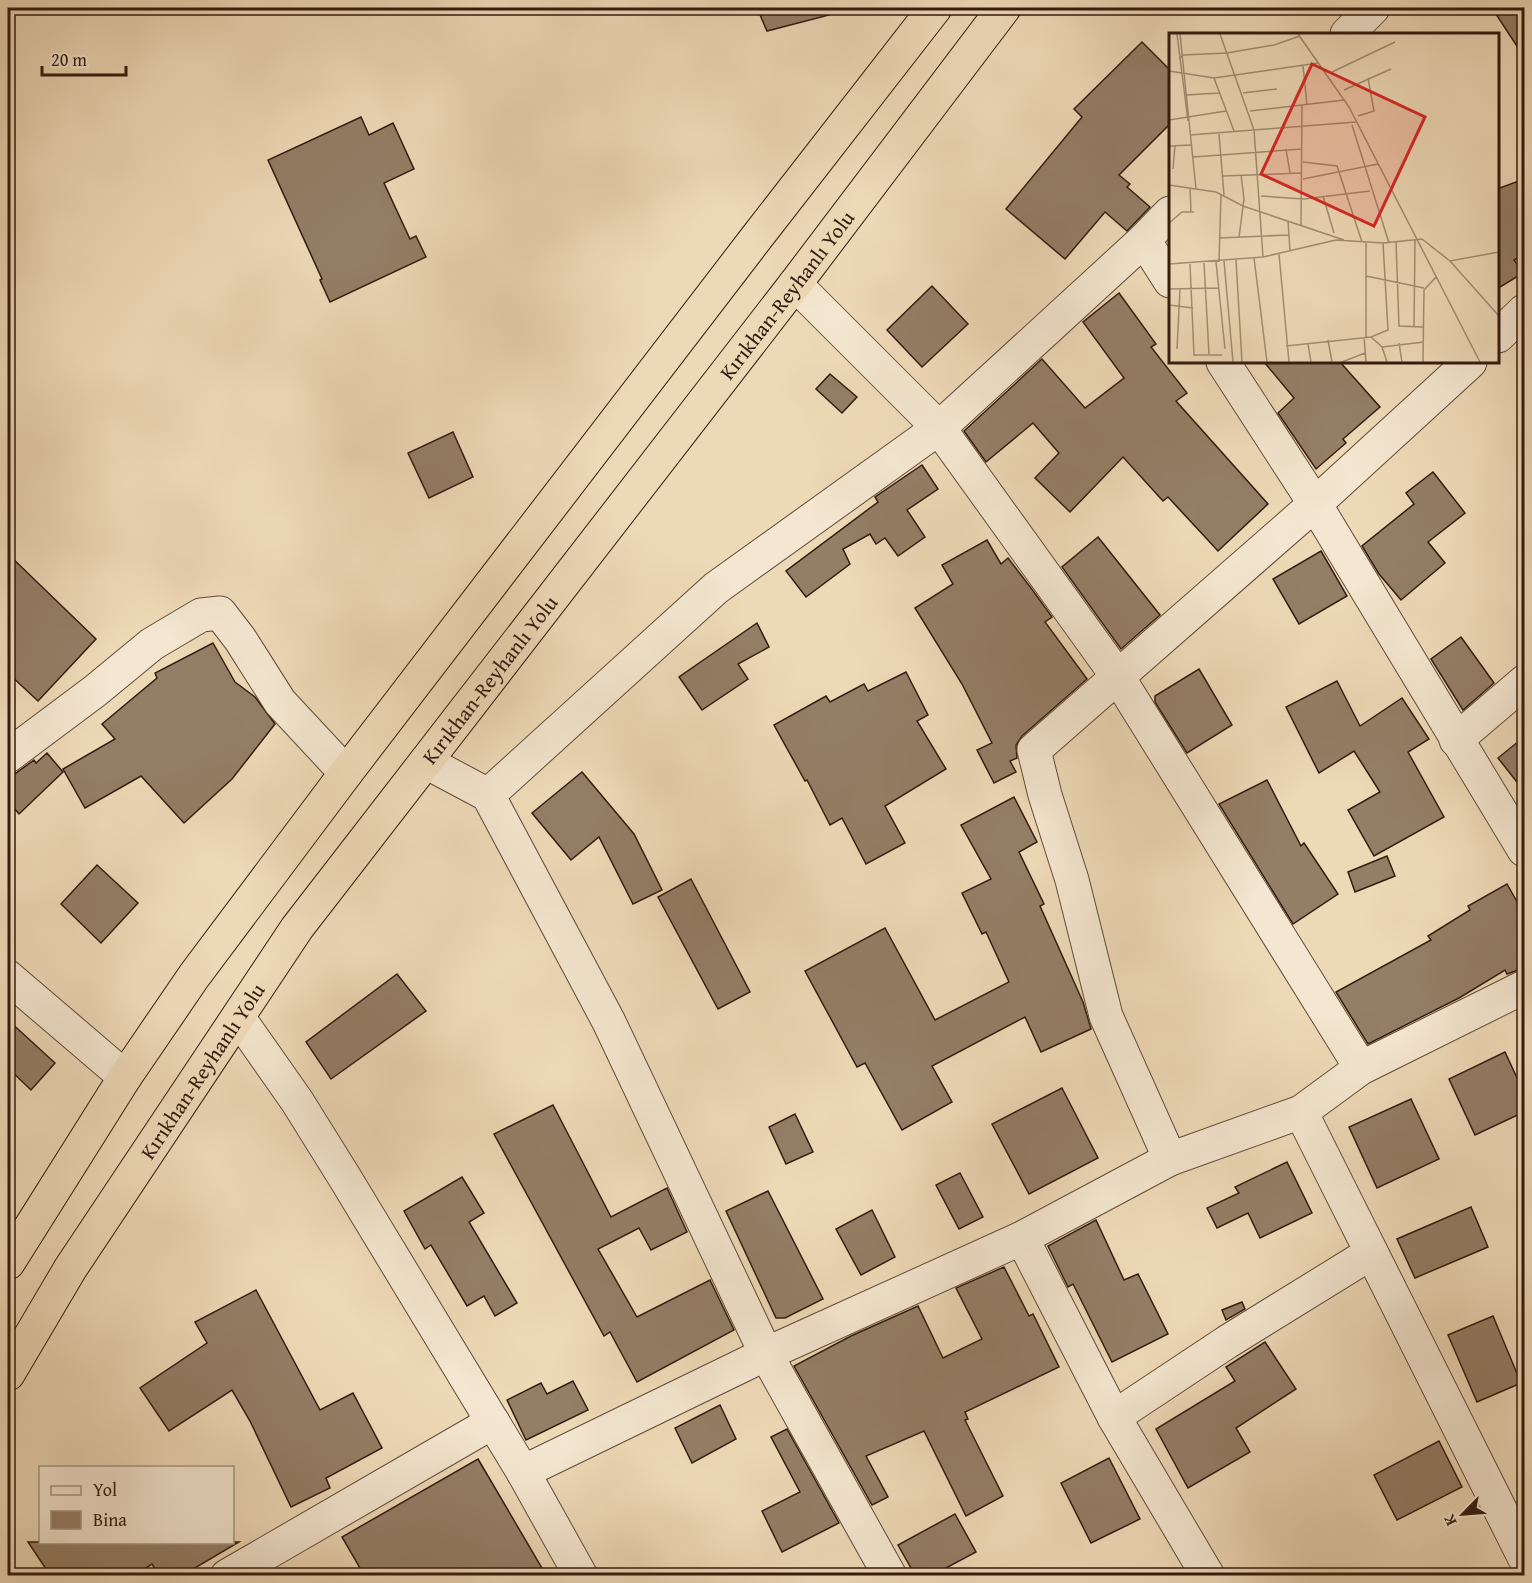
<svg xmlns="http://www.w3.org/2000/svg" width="1532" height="1583" font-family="'Gentium Book Plus',serif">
<rect width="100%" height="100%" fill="#eed9b7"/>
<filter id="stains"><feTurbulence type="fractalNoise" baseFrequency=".00333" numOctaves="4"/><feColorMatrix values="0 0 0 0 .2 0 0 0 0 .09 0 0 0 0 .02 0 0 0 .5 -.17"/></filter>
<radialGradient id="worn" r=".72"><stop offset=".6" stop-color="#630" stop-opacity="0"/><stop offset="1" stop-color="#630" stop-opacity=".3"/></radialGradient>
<g fill="#947e66" stroke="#331b0f" stroke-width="1.5">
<polygon points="757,8 828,8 829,15 767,31"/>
<polygon points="1492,8 1524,8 1524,57"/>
<polygon points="1142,42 1170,70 1170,124 1119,175 1130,184 1127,187 1150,207 1127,231 1105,212 1065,259 1006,209 1082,117 1074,109"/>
<polygon points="361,117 369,135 393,123 414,169 384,183 410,239 416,236 426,257 330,302 320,280 322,279 268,160"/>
<polygon points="1524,179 1524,254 1514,260 1523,273 1497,289 1497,189"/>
<polygon points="932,286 968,324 922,367 887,330"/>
<polygon points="1119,293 1156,344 1151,347 1187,393 1176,401 1268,504 1218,551 1168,497 1163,501 1123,457 1070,512 1035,478 1059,453 1033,423 986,462 964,431 1042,359 1085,408 1124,378 1083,322"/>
<polygon points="1264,362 1340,362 1380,407 1343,439 1346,443 1316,469 1278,413 1294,398"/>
<polygon points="830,374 857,397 842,413 816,389"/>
<polygon points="453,432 473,477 429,498 408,453"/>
<polygon points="922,465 938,489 907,510 925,537 898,556 885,538 876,544 870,534 843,549 850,564 806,597 786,571 878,502 875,497"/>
<polygon points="1433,472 1465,513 1428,542 1445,563 1401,600 1379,574 1362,546 1414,504 1406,493"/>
<polygon points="1098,537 1160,615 1121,649 1062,567"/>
<polygon points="987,540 1001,564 1008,558 1031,588 1052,617 1045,622 1087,679 1022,736 1016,745 1017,758 1010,761 1016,772 994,783 977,750 992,743 962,684 915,608 953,584 942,565"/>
<polygon points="1321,551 1347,596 1299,624 1273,579"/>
<polygon points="8,554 96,639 38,701 8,673"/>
<polygon points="757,623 769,647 738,664 748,679 702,710 679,677"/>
<polygon points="1461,637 1494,683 1463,710 1431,659"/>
<polygon points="213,643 235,682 255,697 275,724 232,779 184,823 141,776 85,808 63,769 115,739 102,724 157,678 155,673"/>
<polygon points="1199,669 1232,725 1187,753 1155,702 1155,696"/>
<polygon points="906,672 928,715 917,721 946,769 885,806 905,843 866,864 842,818 830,825 807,780 805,781 774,725 826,696 830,702 864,684 868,691"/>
<polygon points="1337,681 1360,726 1402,698 1429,739 1408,752 1444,817 1374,856 1348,810 1380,792 1354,751 1319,773 1286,707"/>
<polygon points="1524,737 1524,791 1498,758"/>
<polygon points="47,753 63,772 19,814 8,801 8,779 34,760 36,763"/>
<polygon points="582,772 634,834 662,890 633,904 599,837 571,860 532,813"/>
<polygon points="1267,780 1301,846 1304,843 1338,894 1293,924 1219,804"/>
<polygon points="1014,797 1037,842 1019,852 1044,904 1040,906 1083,1002 1091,1029 1041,1052 1025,1017 932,1066 952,1102 902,1130 865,1063 857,1067 805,971 885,928 935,1020 1009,982 986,932 982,934 962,893 991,879 961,825"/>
<polygon points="1387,856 1395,876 1355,892 1348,872"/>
<polygon points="97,865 138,903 101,943 61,904"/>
<polygon points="691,879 750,992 718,1009 658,897"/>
<polygon points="1507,884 1524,914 1524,968 1507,974 1505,970 1459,998 1368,1044 1336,992 1431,940 1428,936 1470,910 1468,906"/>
<polygon points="397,974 426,1011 331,1079 306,1042"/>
<polygon points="8,1020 55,1063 31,1090 8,1068"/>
<polygon points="1505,1052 1524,1093 1524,1112 1475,1135 1449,1079"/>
<polygon points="1062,1088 1098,1158 1029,1194 992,1124"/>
<polygon points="1411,1099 1439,1159 1377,1188 1349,1127"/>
<polygon points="553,1105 611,1217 667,1188 687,1232 651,1250 639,1228 598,1249 637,1317 710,1280 734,1330 637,1382 610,1332 604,1336 494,1134"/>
<polygon points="795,1114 813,1152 786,1164 769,1127"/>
<polygon points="1287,1162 1312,1213 1260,1238 1248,1213 1217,1228 1207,1208 1239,1193 1235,1187"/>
<polygon points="960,1173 983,1217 959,1229 936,1185"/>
<polygon points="462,1177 484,1213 469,1222 517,1303 495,1316 484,1296 467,1306 431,1245 425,1249 404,1211"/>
<polygon points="768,1191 823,1299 785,1318 776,1318 726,1211"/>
<polygon points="1471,1207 1488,1247 1415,1278 1397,1239"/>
<polygon points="872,1210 895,1257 861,1275 836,1229"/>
<polygon points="1096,1220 1124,1280 1138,1274 1168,1334 1112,1362 1073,1284 1068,1287 1048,1246"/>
<polygon points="1004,1267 1029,1316 1033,1314 1059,1367 965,1412 968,1419 965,1420 1003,1496 966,1516 924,1431 866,1456 888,1497 872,1505 794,1366 851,1336 918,1306 943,1358 982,1339 956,1288"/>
<polygon points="256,1290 320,1410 353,1393 382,1448 326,1478 330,1488 291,1507 250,1421 232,1390 169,1431 140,1388 207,1343 195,1322"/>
<polygon points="1242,1302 1245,1309 1226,1320 1222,1310"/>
<polygon points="1493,1316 1521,1383 1477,1402 1448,1335"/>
<polygon points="1265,1342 1296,1389 1236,1428 1250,1452 1188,1488 1156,1429 1235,1381 1226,1367"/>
<polygon points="573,1381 588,1410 526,1440 507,1400 541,1383 547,1394"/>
<polygon points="720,1405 736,1439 692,1463 675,1428"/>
<polygon points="787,1429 839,1523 782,1552 762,1511 800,1492 771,1437"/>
<polygon points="1439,1441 1462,1487 1397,1520 1374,1475"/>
<polygon points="1109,1458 1140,1519 1091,1543 1061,1483"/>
<polygon points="478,1459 546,1575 364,1575 342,1537"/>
<polygon points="955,1514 976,1552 933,1575 915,1575 898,1545"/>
<polygon points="28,1542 239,1542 183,1575 159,1575 152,1564 135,1575 50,1575"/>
</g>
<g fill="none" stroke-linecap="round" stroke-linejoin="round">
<g stroke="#624a39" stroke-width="35">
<g id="minor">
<polyline points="1347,34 1373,8"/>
<polyline points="1144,240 1170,281"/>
<polyline points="795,284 939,428 1118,677 1361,1068"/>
<polyline points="1498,336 1524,311"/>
<polyline points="1223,362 1315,504 1524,850"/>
<polyline points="1456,740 1524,682"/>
<polyline points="8,756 95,691 152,644 201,615 220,613 240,639 280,702 346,773"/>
<polyline points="426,762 488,795 609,1022 766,1354 890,1576"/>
<polyline points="488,795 716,588 939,428 1144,240 1170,213"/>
<polyline points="8,977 125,1077"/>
<polyline points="238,1017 297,1101 345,1178 523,1472 581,1576"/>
<polyline points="1301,1112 1524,1557"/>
<polyline points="1170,1159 1106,1016 1072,880 1045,795 1034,750 1315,504 1470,362"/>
<polyline points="1022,1238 1114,1417 1208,1576"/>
<polyline points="1114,1417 1227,1342 1371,1253"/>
<polyline points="523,1472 766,1354 1022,1238 1170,1159 1301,1112 1361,1068 1524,987"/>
<polyline points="227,1576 493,1422"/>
</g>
</g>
<g stroke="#331b0f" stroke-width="35">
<g id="highway">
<polyline points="8,1263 125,1077 194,976 346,773 757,237 935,8"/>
<path id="s1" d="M 8,1374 L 70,1269 L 297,928 L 795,284 L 1004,8"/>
</g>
</g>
<use href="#minor" stroke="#f4e6d0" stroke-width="33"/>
<use href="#highway" stroke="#eed9b7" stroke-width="33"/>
</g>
<g text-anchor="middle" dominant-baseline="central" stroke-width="5" stroke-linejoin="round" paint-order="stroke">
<g font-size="21" fill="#331b0f" stroke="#f4e6d0">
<text stroke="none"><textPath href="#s1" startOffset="1332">Kırıkhan-Reyhanlı Yolu</textPath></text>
<text stroke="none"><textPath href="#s1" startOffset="846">Kırıkhan-Reyhanlı Yolu</textPath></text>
<text stroke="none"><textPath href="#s1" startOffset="360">Kırıkhan-Reyhanlı Yolu</textPath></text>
</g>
</g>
<g transform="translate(1169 33)">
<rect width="330" height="330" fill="#eed9b7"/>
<path fill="none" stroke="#a38d74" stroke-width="1.5" d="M 8,1 L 19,88M 11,1 L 27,156M 51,1 L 85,97 L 94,224M 129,1 L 180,74 L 311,329M 10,26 L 14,22 L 58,20 L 105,12 L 131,3M 134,33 L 138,72M 0,38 L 45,45 L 149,30M 163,39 L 226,9M 45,45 L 65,98M 175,57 L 222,36M 74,60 L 108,56M 17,62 L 50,60M 81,78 L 175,67M 189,83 L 205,78 L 199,45M 0,87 L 57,78M 183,92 L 220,210M 50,101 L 55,162M 21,102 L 187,89M 0,113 L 22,112M 117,116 L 121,140M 24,124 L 133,116M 134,129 L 168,133 L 193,209M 4,136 L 6,112M 54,143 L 133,140M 134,146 L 209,131M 0,152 L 47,159 L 74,173 L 175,207M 21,155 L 22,179M 92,163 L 135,166 L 201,158M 154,163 L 165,200M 119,188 L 121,218M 0,190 L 13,179 L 25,179M 132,192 L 133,72M 70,204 L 75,166 L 72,142M 50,205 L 120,202M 253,206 L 281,228 L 330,219M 227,209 L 230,293 L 254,294M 197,210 L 197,304M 110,221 L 120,329M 85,225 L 98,329M 67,227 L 73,329M 55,228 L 64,329M 281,228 L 330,283M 47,229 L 56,316M 50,229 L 52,161M 35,230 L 40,321M 0,231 L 94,224 L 167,207 L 214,210 L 253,206M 21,231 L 25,322 L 53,322M 197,243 L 255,255M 0,256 L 50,255M 0,272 L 24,275M 245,294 L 246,206M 195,304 L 197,329M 202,304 L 219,297 L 214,210M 159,307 L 163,329M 230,310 L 233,329M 139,311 L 142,329M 117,313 L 202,304 L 213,314 L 218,329M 213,314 L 255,309M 8,316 L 11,256M 173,329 L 196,320M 254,329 L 255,257 L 267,244"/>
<path fill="#d62828" fill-opacity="0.15" stroke="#d62828" stroke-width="3" d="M 143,31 L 256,84 L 205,193 L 92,141 Z"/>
<rect width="330" height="330" fill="none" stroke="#331b0f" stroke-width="3"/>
</g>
<rect width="1532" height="1583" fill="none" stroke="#eed9b7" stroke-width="30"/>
<rect x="9" y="9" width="1514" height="1565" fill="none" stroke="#331b0f" stroke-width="3"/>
<rect x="15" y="15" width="1502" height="1553" fill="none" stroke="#331b0f" stroke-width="1.5"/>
<rect x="39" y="1466" width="195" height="78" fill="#f4e6d0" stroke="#a79583" stroke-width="1.5"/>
<rect x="51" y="1486" width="30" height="9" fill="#f4e6d0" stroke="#a79583" stroke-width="1.5"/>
<text x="93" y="1496" font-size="18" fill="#331b0f">Yol</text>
<rect x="51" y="1511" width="30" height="18" fill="#947e66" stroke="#a79583" stroke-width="1.5"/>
<text x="93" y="1526" font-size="18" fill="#331b0f">Bina</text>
<g transform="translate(1463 1514) rotate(245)" stroke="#f4e6d0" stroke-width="4.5" paint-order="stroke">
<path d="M0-4.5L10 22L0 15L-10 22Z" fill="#331b0f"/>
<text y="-9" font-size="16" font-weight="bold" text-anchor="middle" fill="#331b0f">K</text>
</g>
<path d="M42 66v9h84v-9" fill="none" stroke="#331b0f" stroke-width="3"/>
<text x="51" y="66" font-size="18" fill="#331b0f" stroke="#f4e6d0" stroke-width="4.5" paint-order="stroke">20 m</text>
<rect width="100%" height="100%" filter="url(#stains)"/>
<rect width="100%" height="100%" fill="url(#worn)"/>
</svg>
